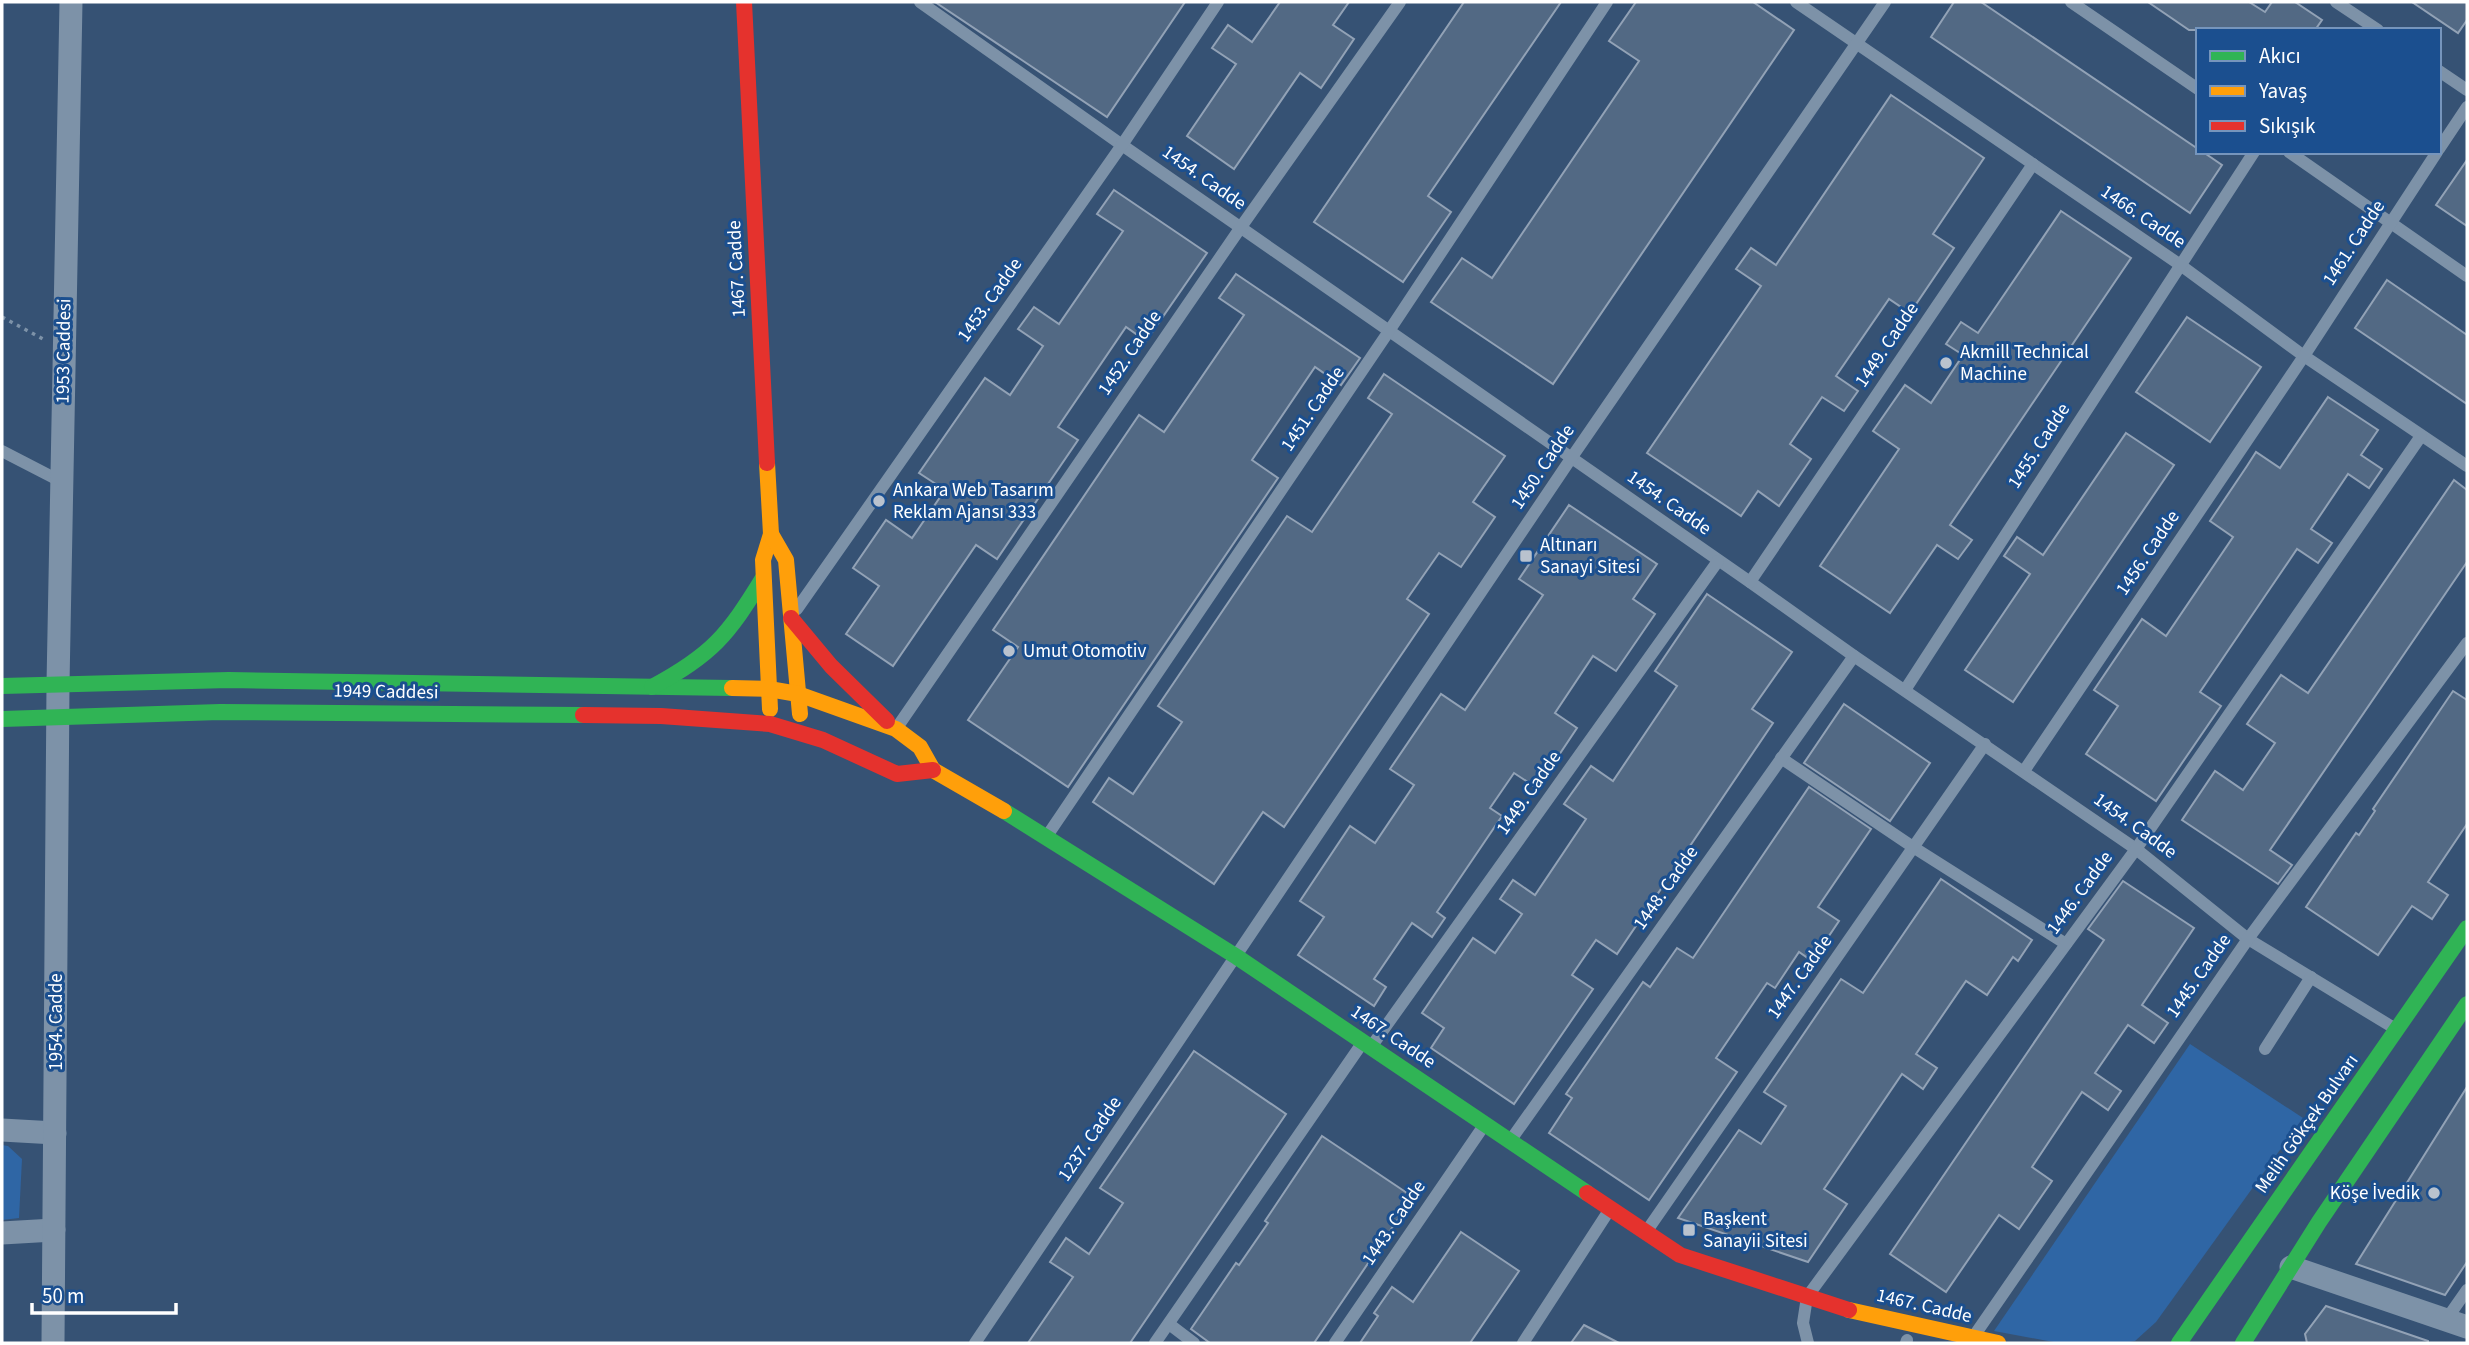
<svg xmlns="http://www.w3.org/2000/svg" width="2469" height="1345" font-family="'Source Sans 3',sans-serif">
<rect width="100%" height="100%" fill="#365274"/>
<g fill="#2f66a5">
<polygon points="2190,1044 2303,1118 2156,1322 2135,1341 2124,1343 2059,1343 1994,1331"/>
<polygon points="2,1145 8,1146 22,1159 19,1218 2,1220"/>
</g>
<g fill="#526984" stroke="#92a2b6" stroke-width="2">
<polygon points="935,2 1185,2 1107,117"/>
<polygon points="1280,2 1349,2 1333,25 1354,39 1321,88 1300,73 1234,169 1187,136 1236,64 1212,48 1228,25 1252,42"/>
<polygon points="1464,2 1561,2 1428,196 1451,212 1403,282 1314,222"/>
<polygon points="1636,2 1753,2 1794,30 1553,384 1431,302 1462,258 1492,278 1639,61 1609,41"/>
<polygon points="1954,2 1981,2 2198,149 2198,152 2203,152 2222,165 2190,213 1931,37"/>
<polygon points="2148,2 2249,2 2265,12 2272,2 2295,2 2322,20 2315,30 2189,30"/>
<polygon points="2412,2 2467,2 2467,20 2458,33"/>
<polygon points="1891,95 1984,158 1933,234 1954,248 1910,313 1889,299 1836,376 1858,391 1844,411 1822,397 1790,444 1811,459 1779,506 1758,491 1741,516 1647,453 1761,286 1736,269 1751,248 1776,265"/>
<polygon points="2467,160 2467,226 2436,205"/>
<polygon points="1114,190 1207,253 1146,341 1126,327 1058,427 1078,440 997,559 976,545 893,666 846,634 879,586 853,568 886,520 912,538 945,490 919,473 985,378 1010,395 1043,346 1018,329 1034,307 1059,324 1123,231 1097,214"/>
<polygon points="2061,211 2131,258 1950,525 1972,540 1958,559 1937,545 1890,613 1820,566 1899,449 1873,431 1905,385 1931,403 1963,355 1946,344 1961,322 1978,333"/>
<polygon points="1236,274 1360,358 1341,385 1315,367 1252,460 1278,478 1068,787 968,720 1018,647 993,630 1139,415 1164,432 1244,315 1219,298"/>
<polygon points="2387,280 2467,335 2467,404 2355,328"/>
<polygon points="2187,317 2261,367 2210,442 2136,392"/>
<polygon points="1384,374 1505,456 1473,502 1495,517 1461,567 1439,553 1407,599 1429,614 1284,827 1263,812 1214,884 1093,802 1109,778 1133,794 1182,722 1158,706 1287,516 1312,532 1392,414 1368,398"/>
<polygon points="2328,397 2378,430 2361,455 2382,469 2369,488 2348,474 2311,529 2332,543 2318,563 2297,549 2265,596 2200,692 2221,706 2156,801 2086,754 2118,706 2094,690 2142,619 2166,636 2233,537 2210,521 2247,466 2256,452 2280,468"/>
<polygon points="2126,433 2174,465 2013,702 1965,670 2030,574 2004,556 2017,537 2043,555"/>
<polygon points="2454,480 2467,490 2467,562 2270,850 2292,865 2278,884 2182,820 2215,771 2243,790 2275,743 2247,724 2281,675 2308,693"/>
<polygon points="1569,505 1657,564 1633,599 1655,614 1616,671 1593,656 1555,713 1577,728 1537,788 1514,773 1490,808 1502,816 1437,912 1445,918 1432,937 1412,923 1374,979 1386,987 1374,1006 1298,955 1324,917 1300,901 1350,826 1375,843 1414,785 1390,769 1441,694 1465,710 1543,595 1519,579"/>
<polygon points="1707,594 1792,652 1752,709 1773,723 1617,954 1596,940 1572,975 1593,989 1514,1104 1431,1048 1444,1028 1422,1013 1473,938 1495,953 1522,914 1500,899 1513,880 1535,895 1586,819 1564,804 1591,766 1613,781 1677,686 1655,671"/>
<polygon points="2453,691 2467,700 2467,824 2428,882 2448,895 2432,919 2412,906 2378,955 2306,907 2356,833 2359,835 2375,811 2373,809"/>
<polygon points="1844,704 1930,763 1890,821 1804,763"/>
<polygon points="1809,787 1871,829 1818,907 1839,921 1812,961 1799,952 1775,988 1767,983 1716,1058 1737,1072 1649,1200 1549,1133 1572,1098 1566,1094 1643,982 1650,987 1677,948 1693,958"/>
<polygon points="1941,879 2032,940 2018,961 2013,957 1987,995 1966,981 1916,1054 1937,1068 1923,1089 1902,1074 1824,1189 1847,1204 1808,1262 1678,1218 1739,1130 1761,1144 1786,1106 1764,1092 1841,979 1863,993"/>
<polygon points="2123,881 2194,928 2142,1005 2168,1023 2154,1043 2128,1025 2095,1073 2121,1091 2108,1110 2082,1092 2032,1167 2052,1181 2019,1229 1999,1215 1946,1292 1890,1254 2104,940 2088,929"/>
<polygon points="1194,1051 1286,1114 1130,1343 1028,1343 1073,1277 1050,1262 1066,1238 1089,1254 1123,1203 1100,1188"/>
<polygon points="2467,1087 2467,1262 2445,1295 2356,1264"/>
<polygon points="1322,1136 1413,1197 1314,1343 1210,1343 1191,1329 1236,1263 1239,1265 1268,1223 1265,1221"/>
<polygon points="1461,1232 1519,1271 1470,1343 1360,1343 1378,1316 1374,1313 1392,1287 1413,1302"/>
<polygon points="2326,1306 2428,1341 2428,1343 2307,1343 2305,1334"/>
<polygon points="1584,1325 1619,1343 1571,1343"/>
</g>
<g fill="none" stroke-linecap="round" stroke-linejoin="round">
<polyline stroke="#7d92a8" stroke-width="3.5" stroke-dasharray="3.5 5" stroke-linecap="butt" points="2,317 43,339"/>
<g stroke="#7d92a8" stroke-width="12">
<polyline points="920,2 1122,145 1750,582 1854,656 2136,849 2248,939 2394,1028"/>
<polyline points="1796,2 2179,264 2304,356 2467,466"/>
<polyline points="2071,2 2198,89"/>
<polyline points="2336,2 2378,30"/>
<polyline points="2439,71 2467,90"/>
<polyline points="2439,149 2467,107"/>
<polyline points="2289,152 2467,276"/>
<polyline points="2,451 62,482"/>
<polyline points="1750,582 2033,164"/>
<polyline points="797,609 1122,145 1218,2"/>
<polyline points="1905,690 2254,152"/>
<polyline points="896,729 1241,227 1400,2"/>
<polyline points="1781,758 1913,847 2066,944"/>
<polyline points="2024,771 2304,356 2437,152"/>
<polyline points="1047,836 1389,331 1607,2"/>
<polyline points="1371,1047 1718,561"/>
<polyline points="2265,1049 2311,977"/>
<polyline points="1510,1141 1854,656"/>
<polyline points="1646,1232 1985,744"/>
<polyline points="2446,1320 2467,1290"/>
<polyline points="1169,1324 1194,1343"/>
<polyline points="1974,1336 2248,939 2467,643"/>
<polyline points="975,1343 1572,457 1885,2"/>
<polyline points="1155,1343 1363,1042"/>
<polyline points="1335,1343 1485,1124"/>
<polyline points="1523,1343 1610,1209"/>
<polyline points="1808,1343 1803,1323 1807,1297 2136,849 2421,436"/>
<polyline points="1906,1343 1907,1340"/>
</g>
<g stroke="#7d92a8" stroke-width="23">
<polyline points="2,1130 55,1133"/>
<polyline points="2,1233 54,1230"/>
<polyline points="2291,1267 2467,1327"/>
<polyline points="53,1343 58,684 71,2"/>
</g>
<g stroke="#30b455" stroke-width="16">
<polyline points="2,686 229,680 732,688"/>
<path d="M 652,687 C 712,655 728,635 763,578"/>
<polyline points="2,719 220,712 583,715"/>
<polyline points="1004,811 1237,957 1587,1193"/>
<polyline points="2179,1343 2467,928"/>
<polyline points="2243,1343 2319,1222 2467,1004"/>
</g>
<g stroke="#ff9f0a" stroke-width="16">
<polyline points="767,463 771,534 763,560 770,709"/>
<polyline points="771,534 786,560 800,714"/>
<polyline points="732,688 769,689 798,694 896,729 920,747 933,770 1004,811"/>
<polyline points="1849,1310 1998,1343"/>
</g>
<g stroke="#e5322d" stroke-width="16">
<polyline points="744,2 767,463"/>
<polyline points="791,618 831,666 887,721"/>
<polyline points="583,715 661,716 770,724 823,740 897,774 933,770"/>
<polyline points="1587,1193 1680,1255 1849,1310"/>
</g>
</g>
<g fill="#b9c2ce" stroke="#1b4f8f" stroke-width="2.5">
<circle cx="1946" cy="363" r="7"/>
<circle cx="879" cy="501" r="7"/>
<rect x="1519" y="549" width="14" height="14" rx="3.5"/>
<circle cx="1009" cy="651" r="7"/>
<circle cx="2434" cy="1193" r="7"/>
<rect x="1682" y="1223" width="14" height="14" rx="3.5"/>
</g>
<g text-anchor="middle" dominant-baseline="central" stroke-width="6" stroke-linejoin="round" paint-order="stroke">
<g font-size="19" fill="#fff" stroke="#1b4f8f">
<text transform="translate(1204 178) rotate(35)">1454. Cadde</text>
<text transform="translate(2143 217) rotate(34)">1466. Cadde</text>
<text transform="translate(2354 243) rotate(-57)">1461. Cadde</text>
<text transform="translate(737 269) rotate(-93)">1467. Cadde</text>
<text transform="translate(990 300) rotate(-55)">1453. Cadde</text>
<text transform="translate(1887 345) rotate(-56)">1449. Cadde</text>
<text transform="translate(64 351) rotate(-89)">1953 Caddesi</text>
<text transform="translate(1130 353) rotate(-56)">1452. Cadde</text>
<text transform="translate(1313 409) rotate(-56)">1451. Cadde</text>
<text transform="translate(2039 446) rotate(-57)">1455. Cadde</text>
<text transform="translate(1543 467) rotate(-56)">1450. Cadde</text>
<text transform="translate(1669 503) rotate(35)">1454. Cadde</text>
<text transform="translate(2148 553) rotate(-56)">1456. Cadde</text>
<text transform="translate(386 692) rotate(1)">1949 Caddesi</text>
<text transform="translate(1529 793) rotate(-55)">1449. Cadde</text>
<text transform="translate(2135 826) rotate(36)">1454. Cadde</text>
<text transform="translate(1666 888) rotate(-55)">1448. Cadde</text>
<text transform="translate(2080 893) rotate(-54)">1446. Cadde</text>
<text transform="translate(2199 976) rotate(-55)">1445. Cadde</text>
<text transform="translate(1800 977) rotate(-55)">1447. Cadde</text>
<text transform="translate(56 1022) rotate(-90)">1954. Cadde</text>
<text transform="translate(1393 1037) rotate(34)">1467. Cadde</text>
<text transform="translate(2307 1124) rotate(-55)">Melih Gökçek Bulvarı</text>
<text transform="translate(1090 1139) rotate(-56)">1237. Cadde</text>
<text transform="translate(1394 1223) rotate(-56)">1443. Cadde</text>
<text transform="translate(1924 1306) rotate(13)">1467. Cadde</text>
</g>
<g font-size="19" fill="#fff" stroke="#1b4f8f" text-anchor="start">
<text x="1960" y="352">Akmill Technical<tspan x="1960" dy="22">Machine</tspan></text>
<text x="893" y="490">Ankara Web Tasarım<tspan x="893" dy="22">Reklam Ajansı 333</tspan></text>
<text x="1540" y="545">Altınarı<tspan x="1540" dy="22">Sanayi Sitesi</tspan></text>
<text x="1023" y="651">Umut Otomotiv</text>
<text x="2420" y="1193" text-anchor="end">Köşe İvedik</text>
<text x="1703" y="1219">Başkent<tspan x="1703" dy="22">Sanayii Sitesi</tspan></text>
</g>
</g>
<rect width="2469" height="1345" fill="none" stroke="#ffffff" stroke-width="7"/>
<rect x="2196" y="28" width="245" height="126" fill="#1b4f8f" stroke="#7695bc" stroke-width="2"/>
<rect x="2210" y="51" width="35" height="10" fill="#30b455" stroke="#7695bc" stroke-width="2"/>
<text x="2259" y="63" font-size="21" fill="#ffffff">Akıcı</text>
<rect x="2210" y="86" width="35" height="10" fill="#ff9f0a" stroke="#7695bc" stroke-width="2"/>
<text x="2259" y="98" font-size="21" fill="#ffffff">Yavaş</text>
<rect x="2210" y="121" width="35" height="10" fill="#e5322d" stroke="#7695bc" stroke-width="2"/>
<text x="2259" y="133" font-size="21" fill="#ffffff">Sıkışık</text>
<path d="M32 1303v10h144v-10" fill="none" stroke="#ffffff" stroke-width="3.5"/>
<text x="42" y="1303" font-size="21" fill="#ffffff" stroke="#1b4f8f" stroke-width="5" paint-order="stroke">50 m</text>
</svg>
